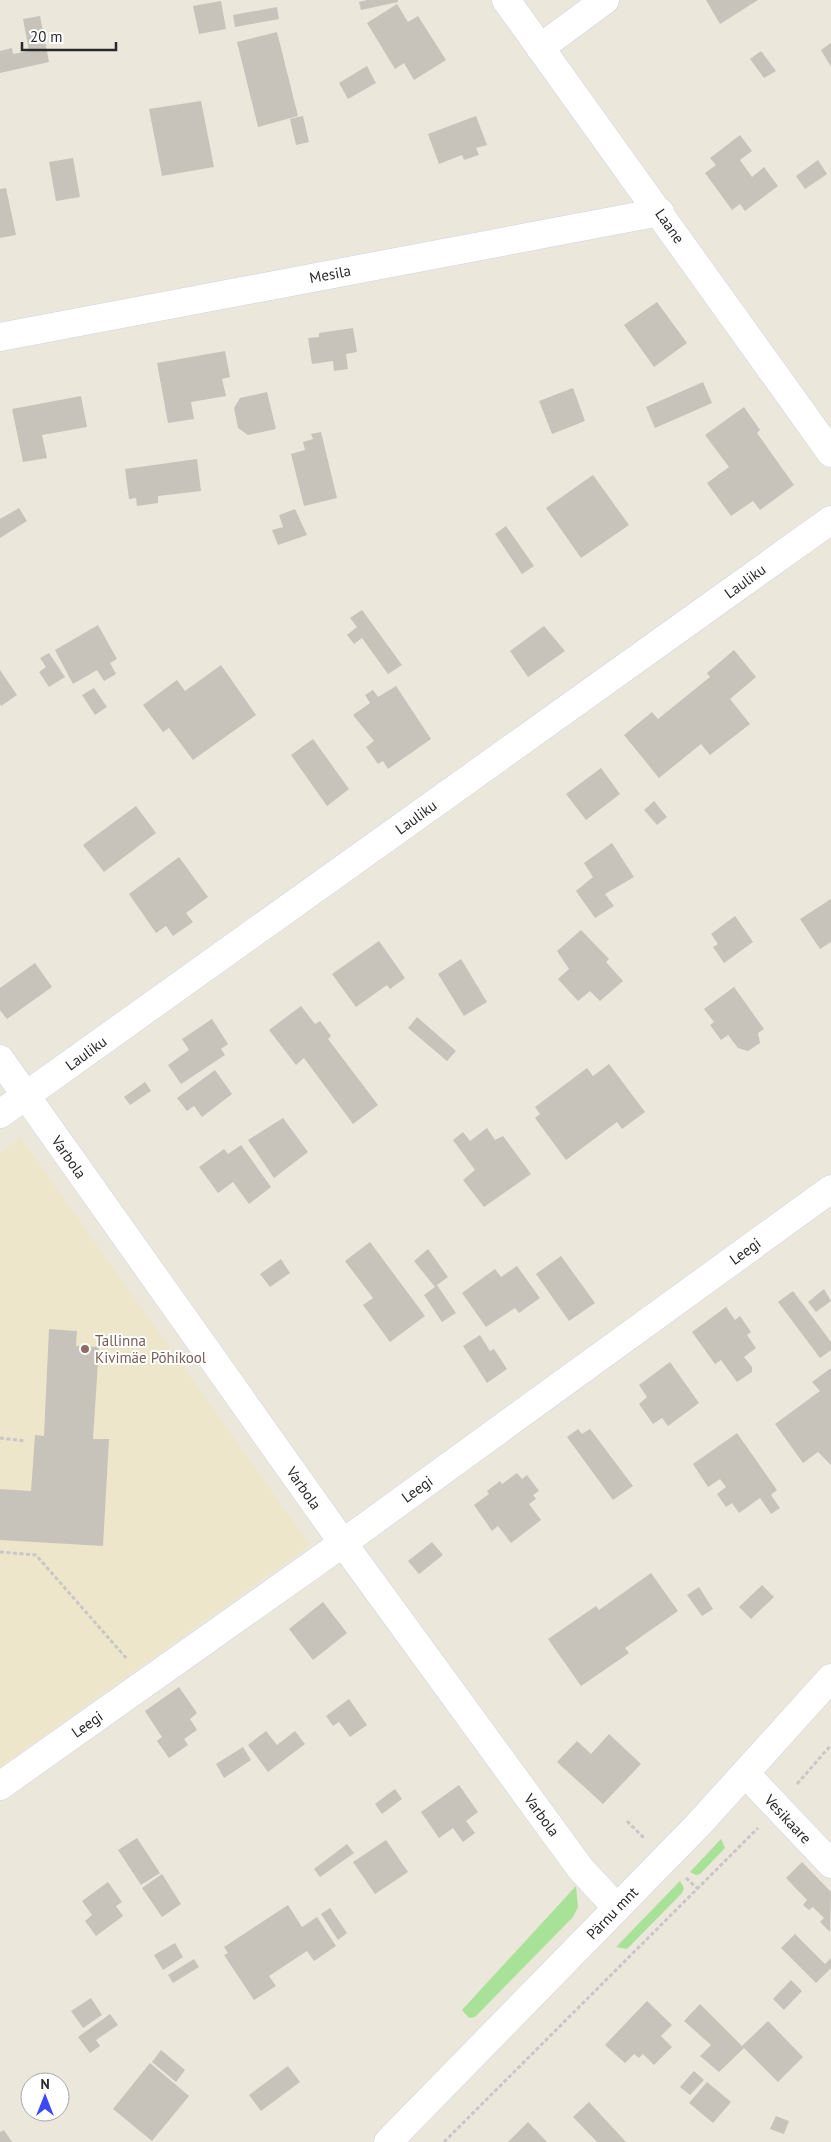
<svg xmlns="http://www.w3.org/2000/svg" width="831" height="2142" font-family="'PT Sans',sans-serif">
<rect width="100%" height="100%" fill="#ebe7db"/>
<polygon fill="#ede6cb" points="21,1138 310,1545 0,1767 0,1153"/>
<g fill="#a8e198">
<polygon points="721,1839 725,1848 700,1874 696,1875 690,1872"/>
<polygon points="680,1881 684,1888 682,1893 627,1949 616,1947"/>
<polygon points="576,1886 578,1907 573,1917 475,2017 469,2018 462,2010"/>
</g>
<g fill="#c7c3bb">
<polygon points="367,0 398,0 398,2 361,10 359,2"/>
<polygon points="706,0 758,0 720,24"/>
<polygon points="221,1 226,29 199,34 193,6"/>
<polygon points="397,4 408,22 418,16 446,60 414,80 404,63 395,69 367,23"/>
<polygon points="277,7 279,19 235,27 233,15"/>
<polygon points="40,16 49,62 0,73 0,51 12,48 13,54 29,51 23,19"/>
<polygon points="277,32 298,116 258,127 237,42"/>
<polygon points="831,43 831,67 821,50"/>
<polygon points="761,51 776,71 764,78 750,59"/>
<polygon points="367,66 376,83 348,99 339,83"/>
<polygon points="201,101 214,167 162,176 149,109"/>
<polygon points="303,116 309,142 296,145 290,119"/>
<polygon points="476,116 487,145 476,148 479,155 464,160 462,155 439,164 428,134"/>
<polygon points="740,135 752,151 740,160 752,177 764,167 778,186 745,211 740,204 732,210 705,173 716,165 710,158"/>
<polygon points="73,158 80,197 56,201 49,162"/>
<polygon points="818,160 827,174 805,189 796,176"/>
<polygon points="6,188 16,235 0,238 0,189"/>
<polygon points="657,302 687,343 654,367 624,325"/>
<polygon points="353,328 357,352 346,354 348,369 334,371 333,361 312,364 308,338 319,337 319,333"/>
<polygon points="225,351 230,377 222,379 226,396 191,402 194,419 168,423 157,363"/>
<polygon points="703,382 712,403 655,428 646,407"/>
<polygon points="573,388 585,421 552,434 539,401"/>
<polygon points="267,392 276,429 248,435 238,428 234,408 240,398"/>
<polygon points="81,396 87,427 42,435 47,458 23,462 12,409"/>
<polygon points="744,407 760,430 757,433 794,485 760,510 753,501 731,516 707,483 729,467 705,435"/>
<polygon points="321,432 337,498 304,506 291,454 305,450 303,442 313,439 311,434"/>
<polygon points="197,459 201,491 158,496 158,503 137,506 136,498 129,499 125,469"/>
<polygon points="593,475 629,525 581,558 546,508"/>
<polygon points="19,508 27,521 0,538 0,519"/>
<polygon points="295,509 307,535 278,545 272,530 283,527 279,515"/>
<polygon points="506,526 534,566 522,574 495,534"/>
<polygon points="362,610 402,665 388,674 362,638 354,644 347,635 357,627 350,618"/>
<polygon points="98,625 117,659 110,663 116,674 104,681 97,670 73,684 55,650"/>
<polygon points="544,626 565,651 528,677 510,651"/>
<polygon points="734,650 756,677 730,699 750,724 710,755 701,744 659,778 624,735 652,712 658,719 710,677 707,673"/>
<polygon points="49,653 65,677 49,687 39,672 46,667 40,658"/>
<polygon points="221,665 256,715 193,760 169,728 163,732 143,705 177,680 185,691"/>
<polygon points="0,670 17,695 1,706 0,704"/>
<polygon points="396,686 431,739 388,769 383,761 378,764 366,747 374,741 353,715 370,703 365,695 373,690 378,697"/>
<polygon points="94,688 107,707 95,715 82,695"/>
<polygon points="313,739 349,789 327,806 291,755"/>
<polygon points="601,768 620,794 586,820 566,794"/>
<polygon points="654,801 667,817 657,825 644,810"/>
<polygon points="136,806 156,833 104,872 83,845"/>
<polygon points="612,843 634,877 605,894 614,906 595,918 576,891 593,877 584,863"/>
<polygon points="179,857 208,897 186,913 193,922 173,936 166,926 156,933 129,894"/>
<polygon points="831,899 831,942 820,949 800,919"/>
<polygon points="735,916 753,942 724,963 713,947 718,944 711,934"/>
<polygon points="581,930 609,959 606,962 623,981 600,1001 590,991 578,1001 558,979 569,969 557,951"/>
<polygon points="379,941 405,978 390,989 387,985 356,1007 332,974"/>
<polygon points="461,959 487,1002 464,1016 438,974"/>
<polygon points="35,963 52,987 7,1019 0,1010 0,988"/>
<polygon points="734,987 764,1029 758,1033 760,1043 748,1051 738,1048 728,1035 721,1040 710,1025 714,1022 704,1009"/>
<polygon points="301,1006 315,1024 320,1021 331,1036 328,1039 378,1105 353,1124 304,1058 296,1065 269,1030"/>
<polygon points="417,1017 456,1051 447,1061 408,1028"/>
<polygon points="212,1019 228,1044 221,1049 225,1055 181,1084 168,1065 189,1050 182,1039"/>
<polygon points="609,1064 645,1112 622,1129 617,1122 566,1160 535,1118 540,1114 535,1107 587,1068 593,1076"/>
<polygon points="215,1070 232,1094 202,1117 194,1106 187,1111 177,1098"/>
<polygon points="145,1082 151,1091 130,1105 124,1097"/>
<polygon points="283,1118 308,1152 274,1178 248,1140"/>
<polygon points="487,1128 495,1140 503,1136 531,1174 484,1207 463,1180 475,1170 453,1140 463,1132 470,1141"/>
<polygon points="241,1145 271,1187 249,1204 233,1182 218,1193 199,1167 224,1149 228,1154"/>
<polygon points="370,1242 425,1316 390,1342 363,1305 373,1298 345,1261"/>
<polygon points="428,1249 448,1277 437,1285 456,1313 442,1322 424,1295 435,1287 414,1261"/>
<polygon points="561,1256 595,1303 569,1321 536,1274"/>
<polygon points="281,1259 290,1273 270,1287 260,1274"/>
<polygon points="517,1266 540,1298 519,1313 515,1308 486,1327 462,1293 495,1269 501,1277"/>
<polygon points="824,1289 831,1301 816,1312 808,1302"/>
<polygon points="793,1291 831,1342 831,1350 820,1358 778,1302"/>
<polygon points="726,1307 735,1320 740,1316 751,1332 747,1335 756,1348 744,1357 752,1367 752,1372 737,1382 721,1360 715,1364 692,1332"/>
<polygon points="49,1329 77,1331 76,1346 99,1347 93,1439 109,1439 103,1546 0,1540 0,1489 31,1491 35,1435 44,1436"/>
<polygon points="480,1335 490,1351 494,1349 507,1369 487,1383 463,1346"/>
<polygon points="670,1362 699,1403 668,1426 662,1418 653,1424 639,1404 647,1397 639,1385"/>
<polygon points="831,1368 831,1465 818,1452 803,1463 775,1424 820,1391 812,1382"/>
<polygon points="578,1429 582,1434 590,1429 633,1486 613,1500 567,1437"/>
<polygon points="737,1433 777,1490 771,1495 780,1508 771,1514 760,1498 739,1513 732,1503 726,1507 717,1494 726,1487 720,1479 708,1487 693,1464"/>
<polygon points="517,1473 522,1479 527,1475 539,1491 533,1495 536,1499 529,1504 541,1520 511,1543 498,1526 492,1531 474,1505 489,1494 487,1491 500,1481 502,1484"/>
<polygon points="432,1542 443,1555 419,1574 408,1561"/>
<polygon points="651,1573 678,1611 625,1648 629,1653 581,1686 548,1639 596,1606 599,1610"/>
<polygon points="762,1585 774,1597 751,1619 739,1607"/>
<polygon points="699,1587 713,1609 702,1616 687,1595"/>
<polygon points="323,1602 347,1633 313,1660 289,1629"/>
<polygon points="179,1687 197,1713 190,1719 197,1730 184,1739 188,1745 169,1758 157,1741 162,1737 145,1711"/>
<polygon points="349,1699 367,1725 350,1737 339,1722 333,1726 326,1716"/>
<polygon points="266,1731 277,1745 295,1731 305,1744 268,1772 248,1745"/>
<polygon points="609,1734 641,1764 603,1804 557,1762 577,1741 591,1754"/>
<polygon points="243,1747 251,1760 224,1778 216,1764"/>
<polygon points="459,1785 478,1812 466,1821 475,1833 463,1842 453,1828 439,1838 421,1812"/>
<polygon points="395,1789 402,1799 382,1814 375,1804"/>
<polygon points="137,1838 160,1873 141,1885 118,1850"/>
<polygon points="386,1840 408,1872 375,1894 353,1862"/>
<polygon points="347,1844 354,1853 320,1877 314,1869"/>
<polygon points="802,1862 831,1892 830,1932 820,1922 824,1918 813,1907 809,1910 803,1905 807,1900 786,1878"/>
<polygon points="162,1874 181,1904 162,1917 142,1888"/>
<polygon points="108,1882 122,1902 116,1906 123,1916 96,1936 85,1921 92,1915 82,1901"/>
<polygon points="288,1905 302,1927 317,1917 336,1946 314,1961 307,1951 269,1976 276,1986 254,2000 224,1955 228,1953 224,1947"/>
<polygon points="330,1908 347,1933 338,1940 321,1914"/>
<polygon points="795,1934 825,1964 831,1958 831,1968 816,1983 781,1948"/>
<polygon points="175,1943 183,1957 163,1970 154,1955"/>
<polygon points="194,1959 199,1967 173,1983 168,1975"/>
<polygon points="791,1980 802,1991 784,2010 773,1999"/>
<polygon points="91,1998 102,2015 83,2028 71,2011"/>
<polygon points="647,2001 672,2025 661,2036 672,2047 654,2065 643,2054 639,2058 634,2054 625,2063 605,2045"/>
<polygon points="700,2004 742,2046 768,2021 803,2057 778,2082 744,2048 719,2072 700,2056 711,2045 684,2021"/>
<polygon points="110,2014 118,2025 96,2040 100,2046 90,2053 78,2037"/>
<polygon points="161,2050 185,2070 176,2082 152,2062"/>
<polygon points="150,2063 189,2096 152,2141 113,2109"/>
<polygon points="288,2066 300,2082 261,2111 249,2095"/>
<polygon points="694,2071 704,2080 690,2095 680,2087"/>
<polygon points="707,2082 731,2102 713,2123 689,2103"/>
<polygon points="589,2102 626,2142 597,2142 573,2117"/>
<polygon points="776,2116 789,2121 784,2134 770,2129"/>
<polygon points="528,2122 547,2142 508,2142"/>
<polygon points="4,2130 12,2142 0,2142 0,2132"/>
</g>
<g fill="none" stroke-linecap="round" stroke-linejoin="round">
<g stroke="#d1d2e2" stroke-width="29">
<g id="minor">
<polyline points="506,0 831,453"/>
<polyline points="540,48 605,0"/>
<polyline points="0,337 660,212"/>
<polyline points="0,1059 343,1543 580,1868 617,1908"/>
<polyline points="0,1114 831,520"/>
<polyline points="746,1774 831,1864"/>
<polyline points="0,1786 343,1543 831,1189"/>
</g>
</g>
<g stroke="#d1d2e2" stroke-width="29">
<polyline id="secondary" points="388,2142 698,1825 831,1678"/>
</g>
<g stroke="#c7c7c7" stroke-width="3" stroke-dasharray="4 2.5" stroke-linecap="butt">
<polyline points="0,1438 26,1441"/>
<polyline points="0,1552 36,1555 127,1659"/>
<polyline points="797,1784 831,1745"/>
<polyline points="627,1821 644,1838"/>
<polyline points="686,1878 697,1888"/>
<polyline points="444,2142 758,1828"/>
</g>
<use href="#minor" stroke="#fff" stroke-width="28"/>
<use href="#secondary" stroke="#fff" stroke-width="28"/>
</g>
<circle fill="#8d6e63" stroke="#fff" stroke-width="2" cx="85" cy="1349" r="5"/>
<g text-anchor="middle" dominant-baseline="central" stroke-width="4" stroke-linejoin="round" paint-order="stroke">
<g font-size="15" fill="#292929" stroke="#fff">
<text transform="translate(670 226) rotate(55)">Laane</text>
<text transform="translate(330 274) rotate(-11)">Mesila</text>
<text transform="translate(745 581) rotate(-36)">Lauliku</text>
<text transform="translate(416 817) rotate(-36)">Lauliku</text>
<text transform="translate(86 1053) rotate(-36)">Lauliku</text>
<text transform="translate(69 1157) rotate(55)">Varbola</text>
<text transform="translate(745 1251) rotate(-36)">Leegi</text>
<text transform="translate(304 1488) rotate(55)">Varbola</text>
<text transform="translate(417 1489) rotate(-36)">Leegi</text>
<text transform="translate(87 1724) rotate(-35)">Leegi</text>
<text transform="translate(542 1815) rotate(54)">Varbola</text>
<text transform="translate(788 1819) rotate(47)">Vesikaare</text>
<text transform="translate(612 1913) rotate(-46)">Pärnu mnt</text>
</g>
<g font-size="15" fill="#785e54" stroke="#fff" text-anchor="start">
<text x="95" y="1340">Tallinna<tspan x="95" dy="17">Kivimäe Põhikool</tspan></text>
</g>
</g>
<g transform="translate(45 2097)"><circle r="24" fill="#ffffff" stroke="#a9a9a9"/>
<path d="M0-4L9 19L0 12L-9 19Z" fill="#3d48f7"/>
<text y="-8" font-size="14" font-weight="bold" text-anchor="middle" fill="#292929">N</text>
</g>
<path d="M22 42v8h94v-8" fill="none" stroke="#292929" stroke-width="2.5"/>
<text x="30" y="42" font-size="15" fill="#292929" stroke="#ffffff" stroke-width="4" paint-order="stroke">20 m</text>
</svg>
